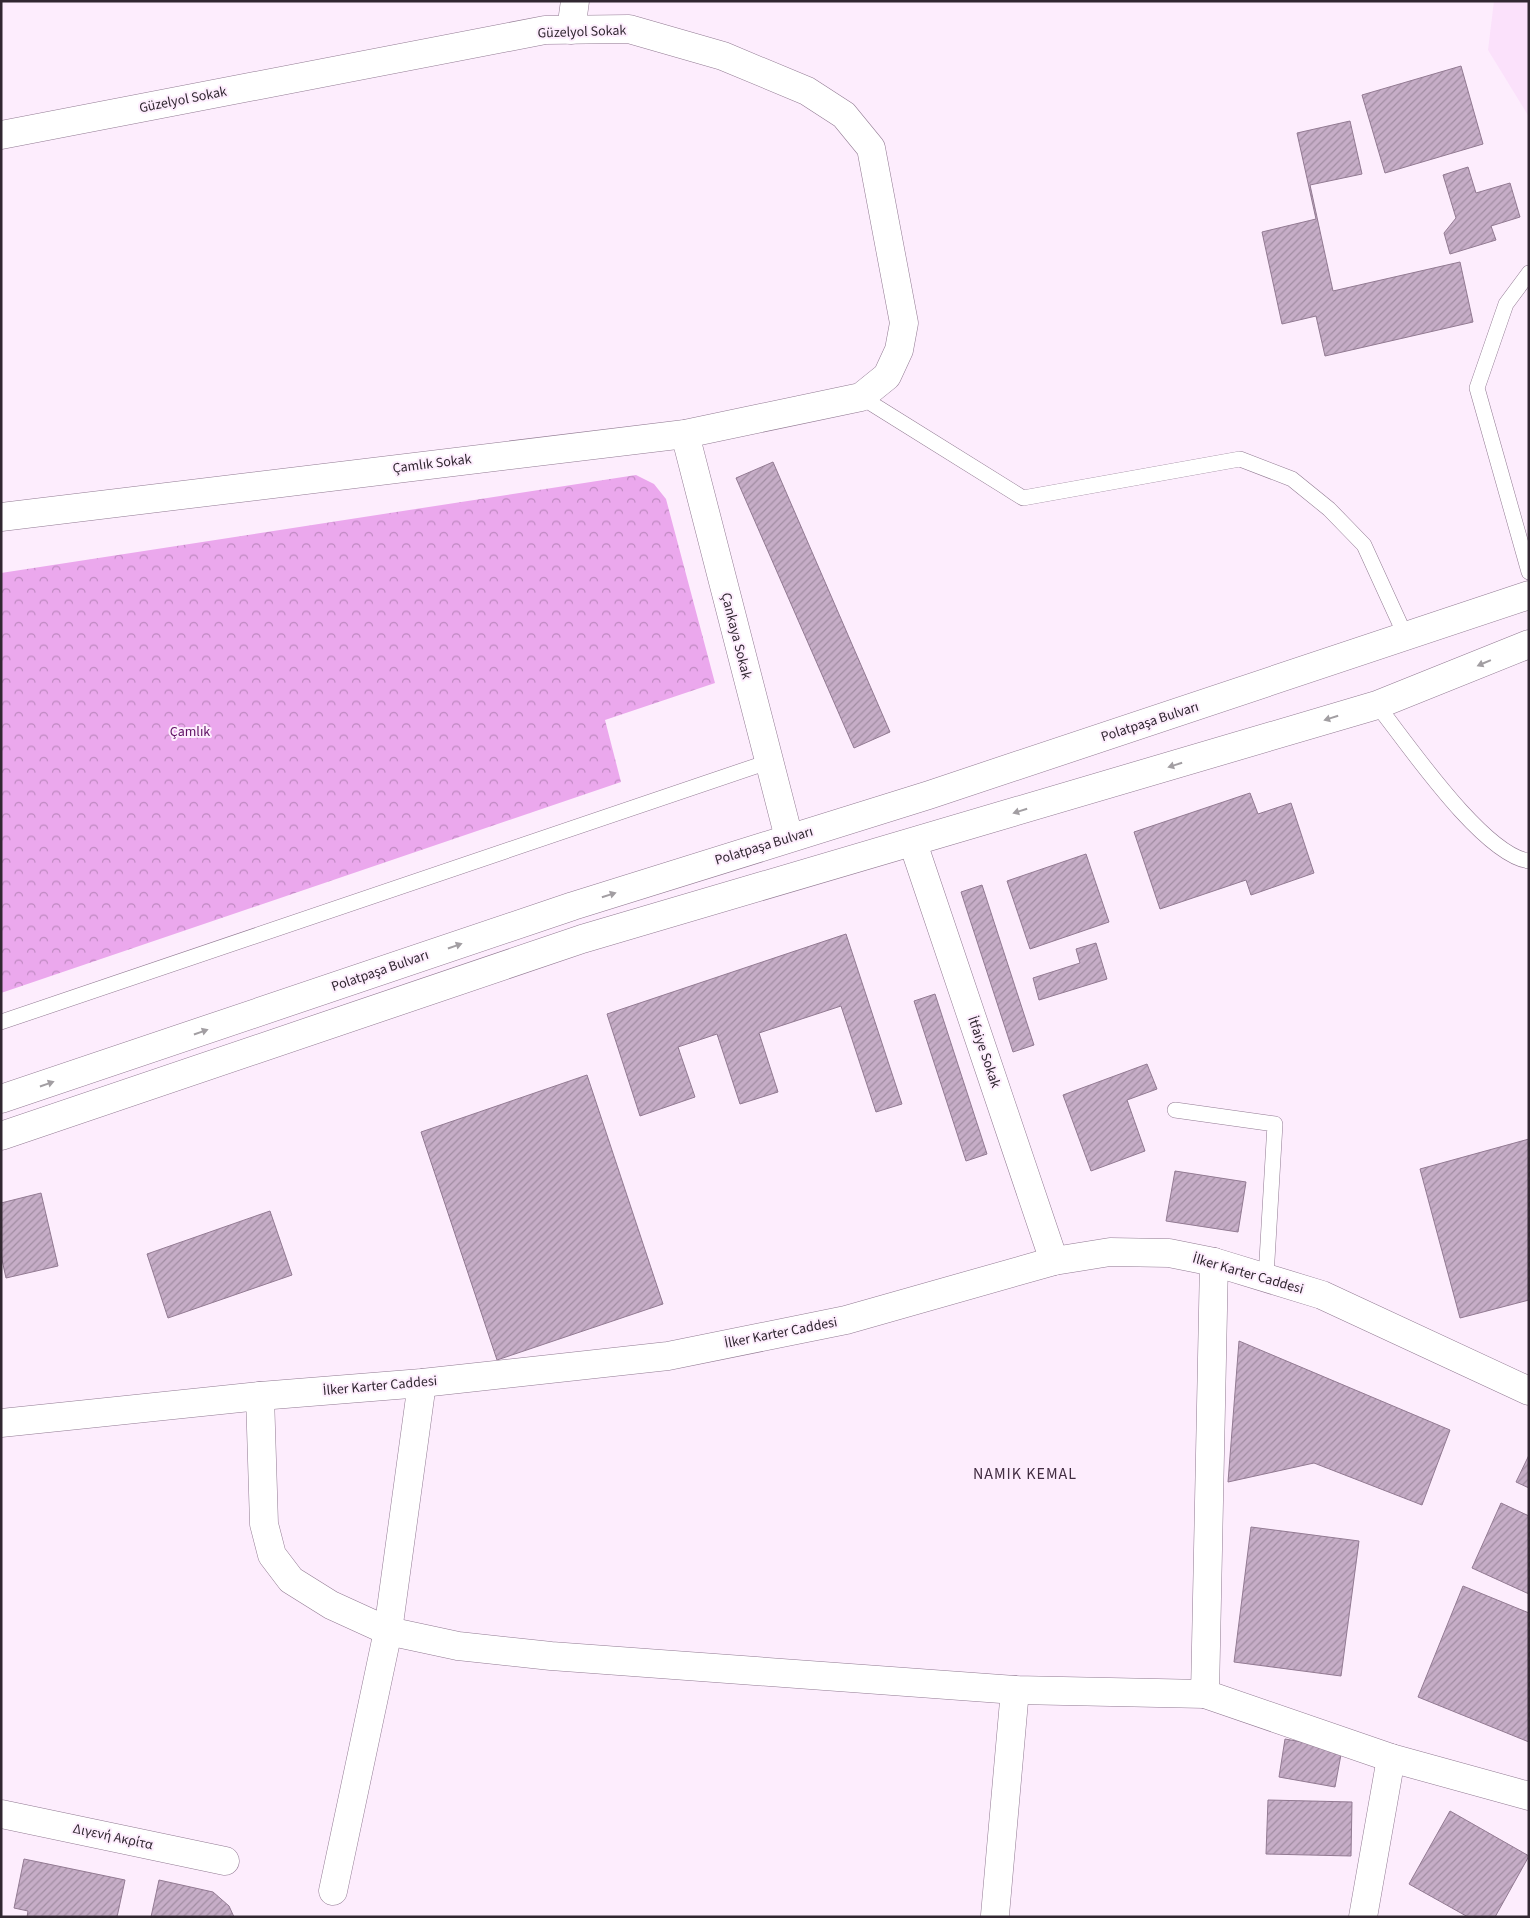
<svg xmlns="http://www.w3.org/2000/svg" width="1530" height="1918" font-family="'Source Sans 3',sans-serif">
<defs>
<pattern id="forest-crowns" width="20" height="18" patternUnits="userSpaceOnUse" patternTransform="scale(1.25)"><rect width="20" height="18" fill="#eba8ed"/><path d="M2 6a3 3 0 1 1 6 0M12 15a3 3 0 1 1 6 0" fill="none" stroke="#bf89c1"/></pattern>
<pattern id="building-hatch" width="6" height="6" patternUnits="userSpaceOnUse" patternTransform="scale(1.25)"><rect width="6" height="6" fill="#c6adc7"/><path d="M-1 1l2-2M0 6l6-6M5 7l2-2" fill="none" stroke="#a18da2"/></pattern>
</defs>
<rect width="100%" height="100%" fill="#fdedfd"/>
<polygon fill="#fbe1fb" points="1494,1 1529,1 1529,117 1488,50"/>
<polygon fill="url(#forest-crowns)" points="636,475 654,484 666,499 715,683 605,720 621,782 1,993 1,573"/>
<g fill="url(#building-hatch)" stroke="#927a92">
<polygon points="1461,66 1483,144 1385,173 1362,95"/>
<polygon points="1350,121 1362,174 1310,185 1333,291 1460,262 1473,322 1325,356 1316,316 1282,324 1262,232 1316,219 1297,133"/>
<polygon points="1468,167 1476,193 1510,183 1520,217 1491,226 1496,240 1450,254 1444,233 1456,218 1443,175"/>
<polygon points="773,462 890,732 854,748 736,478"/>
<polygon points="1250,793 1258,814 1291,803 1314,873 1251,895 1246,880 1160,909 1134,832"/>
<polygon points="1086,854 1109,922 1030,949 1007,881"/>
<polygon points="982,885 1034,1045 1013,1052 961,892"/>
<polygon points="846,934 902,1104 876,1112 841,1006 759,1033 778,1092 740,1104 717,1034 678,1047 695,1097 640,1116 607,1014"/>
<polygon points="1096,943 1107,979 1039,1000 1033,978 1080,963 1076,949"/>
<polygon points="935,994 987,1154 966,1161 914,1001"/>
<polygon points="1147,1064 1157,1089 1127,1100 1145,1151 1091,1171 1063,1095"/>
<polygon points="587,1075 663,1304 497,1360 421,1132"/>
<polygon points="1529,1139 1529,1300 1460,1318 1420,1169"/>
<polygon points="1175,1171 1246,1182 1238,1232 1166,1221"/>
<polygon points="41,1193 58,1266 6,1278 1,1255 1,1203"/>
<polygon points="270,1211 292,1275 168,1318 147,1254"/>
<polygon points="1239,1341 1450,1430 1422,1505 1314,1463 1228,1482"/>
<polygon points="1529,1455 1529,1488 1516,1482"/>
<polygon points="1501,1503 1529,1516 1529,1594 1472,1568"/>
<polygon points="1251,1527 1359,1541 1341,1676 1234,1662"/>
<polygon points="1463,1586 1529,1613 1529,1742 1418,1697"/>
<polygon points="1285,1739 1342,1749 1335,1787 1279,1777"/>
<polygon points="1268,1800 1352,1802 1351,1856 1266,1854"/>
<polygon points="1450,1811 1529,1856 1495,1917 1468,1917 1409,1884"/>
<polygon points="24,1859 125,1880 117,1917 27,1917 28,1911 14,1908"/>
<polygon points="159,1880 213,1892 229,1906 234,1917 151,1917"/>
</g>
<g fill="none" stroke-linecap="round" stroke-linejoin="round">
<g stroke="#917a92" stroke-width="16">
<g id="service">
<polyline points="1529,273 1506,304 1477,388 1529,572"/>
<polyline points="861,397 1023,498 1240,459 1292,479 1329,509 1364,545 1406,637"/>
<path d="M 1377,705 C 1407,743 1483,855 1529,861"/>
<polyline points="1,1022 768,762"/>
<polyline points="1175,1110 1275,1124 1266,1277"/>
</g>
</g>
<g stroke="#917a92" stroke-width="29">
<g id="minor">
<polyline points="571,30 575,1"/>
<polyline points="1,135 545,30 629,29 723,56 807,91 844,115 871,148 904,323 899,350 887,376 861,397 685,434 1,517"/>
<polyline points="685,434 789,838"/>
<polyline points="913,843 1054,1261"/>
<polyline points="1214,1262 1205,1694 1391,1758 1529,1796"/>
<polyline points="260,1396 264,1524 272,1555 291,1580 331,1605 388,1631 458,1646 551,1656 1015,1690 1205,1694"/>
<polyline points="1,1423 260,1396 422,1383 668,1356 846,1320 1054,1261 1110,1252 1169,1253 1214,1262 1322,1295 1529,1391"/>
<polyline points="1,1814 225,1861"/>
<polyline points="333,1891 388,1631 422,1383"/>
<polyline points="995,1915 1015,1690"/>
<polyline points="1363,1917 1391,1758"/>
</g>
</g>
<g stroke="#917a92" stroke-width="29">
<g id="secondary">
<polyline points="1,1099 573,906 929,795 1529,595"/>
<polyline points="1,1136 582,939 1377,705 1529,644"/>
</g>
</g>
<use href="#service" stroke="#fff" stroke-width="15"/>
<use href="#minor" stroke="#fff" stroke-width="28"/>
<use href="#secondary" stroke="#fff" stroke-width="28"/>
</g>
<defs><path id="oneway-solid" d="M-6-.8H1V-3.2L6.5 0L1 3.2V.8H-6Z" transform="scale(1.25)"/></defs>
<g fill="#a29ea2">
<use href="#oneway-solid" transform="translate(1484 663) rotate(157)"/>
<use href="#oneway-solid" transform="translate(1331 718) rotate(163)"/>
<use href="#oneway-solid" transform="translate(1175 765) rotate(163)"/>
<use href="#oneway-solid" transform="translate(1020 811) rotate(163)"/>
<use href="#oneway-solid" transform="translate(609 895) rotate(-18)"/>
<use href="#oneway-solid" transform="translate(455 946) rotate(-19)"/>
<use href="#oneway-solid" transform="translate(201 1032) rotate(-19)"/>
<use href="#oneway-solid" transform="translate(47 1084) rotate(-19)"/>
</g>
<g text-anchor="middle" dominant-baseline="central" stroke-width="4" stroke-linejoin="round" paint-order="stroke">
<g font-size="14" fill="#312731" stroke="#fdedfd">
<text transform="translate(582 32) rotate(-2)">Güzelyol Sokak</text>
<text transform="translate(183 100) rotate(-11)">Güzelyol Sokak</text>
<text transform="translate(432 464) rotate(-7)">Çamlık Sokak</text>
<text transform="translate(736 636) rotate(76)">Çankaya Sokak</text>
<text transform="translate(1150 722) rotate(-18)">Polatpaşa Bulvarı</text>
<text transform="translate(764 846) rotate(-17)">Polatpaşa Bulvarı</text>
<text transform="translate(380 971) rotate(-19)">Polatpaşa Bulvarı</text>
<text transform="translate(984 1052) rotate(71)">İtfaiye Sokak</text>
<text transform="translate(1248 1274) rotate(16)">İlker Karter Caddesi</text>
<text transform="translate(781 1333) rotate(-11)">İlker Karter Caddesi</text>
<text transform="translate(380 1386) rotate(-5)">İlker Karter Caddesi</text>
<text transform="translate(113 1837) rotate(12)">Διγενή Ακρίτα</text>
</g>
<g font-size="14" fill="#5f0f64" stroke="#fdedfd">
<text x="190" y="732">Çamlık</text>
</g>
<g font-size="16" letter-spacing="1" fill="#422d42" stroke="#fdedfd">
<text x="1025" y="1474">NAMIK KEMAL</text>
</g>
</g>
<rect width="1530" height="1918" fill="none" stroke="#312731" stroke-width="5"/>
</svg>
